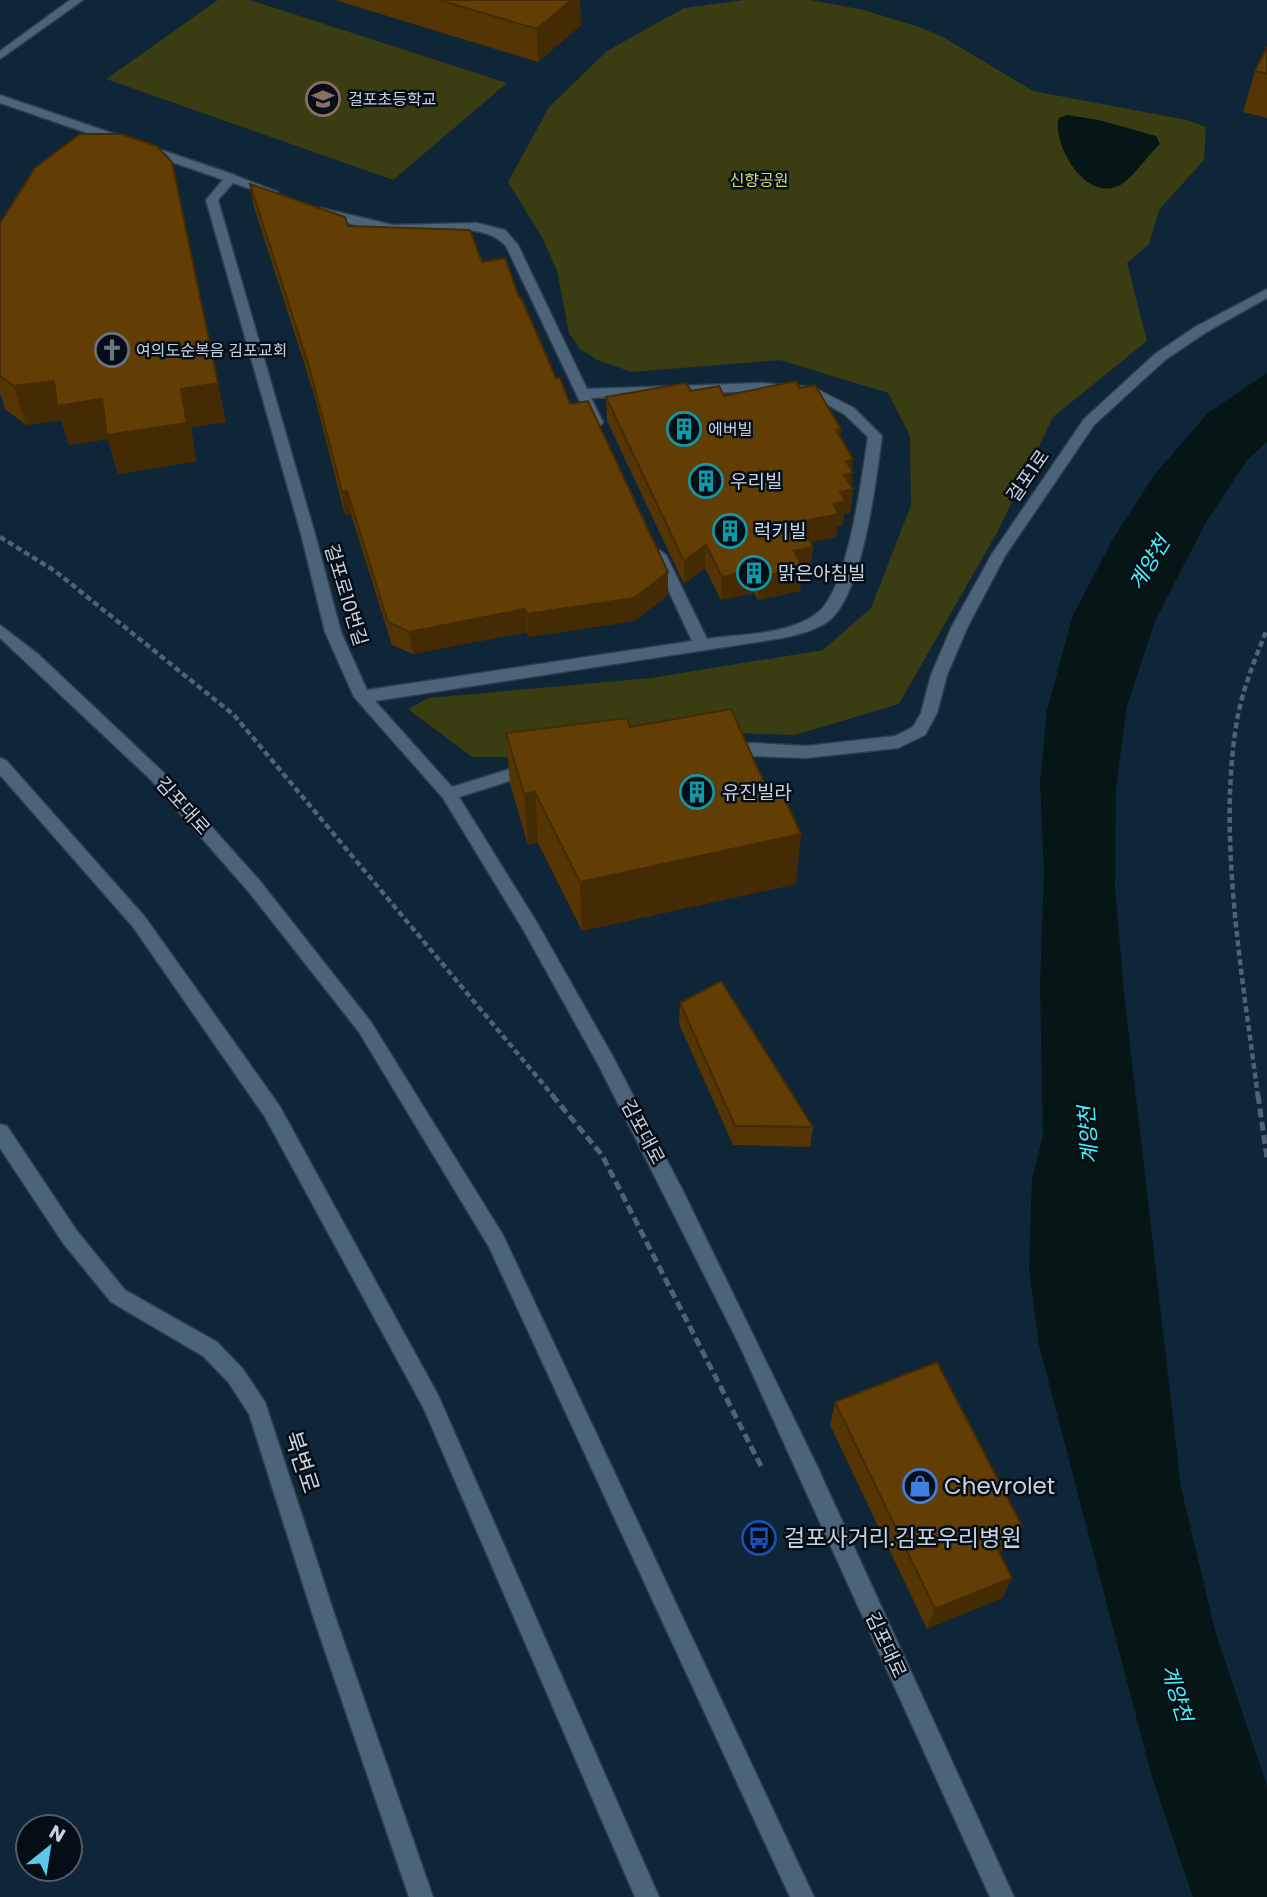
<svg xmlns="http://www.w3.org/2000/svg" width="1267" height="1897" font-family="Poppins,'Noto Sans KR',sans-serif">
<rect width="100%" height="100%" fill="#0f2538"/>
<g fill="#3a3c11">
<polygon points="218,0 250,0 507,83 393,180 106,79"/>
<polygon points="744,0 810,0 864,10 922,28 943,37 1033,91 1187,120 1206,127 1204,160 1159,210 1149,244 1127,263 1147,341 1053,417 998,531 899,704 795,735 662,731 528,757 472,757 408,709 428,698 651,678 823,650 871,608 911,505 910,436 888,393 780,360 632,372 597,360 580,349 569,333 557,271 543,239 508,182 549,107 607,51 684,8"/>
</g>
<g fill="#061515">
<path d="M 1067,115 L 1099,120 L 1156,136 L 1160,144 C 1149,154 1133,177 1122,184 C 1086,206 1051,142 1059,118 Z"/>
<polygon points="1267,373 1267,442 1247,460 1205,524 1155,621 1127,706 1116,789 1115,886 1124,993 1181,1488 1216,1634 1267,1786 1267,1897 1193,1897 1152,1777 1039,1345 1029,1269 1032,1180 1043,1135 1040,984 1044,872 1040,783 1047,710 1073,615 1114,537 1155,474 1208,413"/>
</g>
<g fill="none" stroke-linecap="round" stroke-linejoin="round">
<g stroke="#303d4c" stroke-width="3">
<g id="service">
<path d="M 231,174 L 278,192 L 272,196 L 233,183 L 218,200 L 315,534 L 341,632 L 367,690 L 692,641 L 652,555 L 659,550 L 666,555 L 707,639 C 740,634 787,635 816,614 C 848,592 862,476 868,437 L 844,414 L 810,395 L 761,391 L 591,398 L 603,422 L 601,425 L 591,425 L 506,246 C 479,217 426,237 390,232 C 365,229 344,222 321,214 L 321,208 L 393,225 L 477,223 L 505,230 L 518,245 L 587,389 L 761,383 L 813,387 L 854,408 L 882,436 C 876,479 863,599 826,623 C 808,634 784,638 764,641 L 375,701 L 452,787 L 529,763 L 537,769 L 535,773 L 459,797 L 536,921 L 612,1055 L 683,1191 L 818,1468 L 1014,1897 L 990,1897 L 738,1342 L 599,1066 L 524,931 L 443,798 L 354,697 L 325,632 L 301,534 L 206,200 L 227,175 Z"/>
<polygon points="1267,289 1267,298 1205,333 1165,360 1094,425 1005,556 968,626 947,675 937,713 925,735 898,748 806,758 722,755 720,751 728,745 753,743 806,746 895,736 913,727 921,713 931,675 952,626 992,554 1084,419 1155,354 1195,327"/>
</g>
</g>
<g stroke="#303d4c" stroke-width="3">
<g id="minor">
<polygon points="0,95 235,175 237,178 227,181 0,103"/>
<polygon points="0,1124 7,1126 77,1231 125,1290 217,1342 243,1369 265,1402 335,1616 433,1897 409,1897 313,1616 249,1414 229,1383 203,1356 111,1302 63,1243 0,1148"/>
</g>
</g>
<g stroke="#303d4c" stroke-width="3">
<polygon id="tertiary" points="70,0 83,0 0,59 0,51"/>
</g>
<g stroke="#303d4c" stroke-width="3">
<g id="secondary">
<polygon points="0,625 38,654 162,771 260,881 371,1022 503,1235 814,1897 790,1897 489,1247 359,1032 248,891 150,779 0,638"/>
<polygon points="0,758 6,760 145,917 279,1105 438,1395 659,1897 635,1897 424,1409 265,1117 133,927 0,775"/>
</g>
</g>
<g stroke="#506273" stroke-width="4.5" stroke-dasharray="6 3.5" stroke-linecap="butt">
<polyline points="0,537 55,571 234,715 554,1097"/>
<path d="M 1258,1097 C 1243,979 1216,832 1238,715 C 1244,685 1256,657 1267,629"/>
</g>
<g stroke="#506273" stroke-width="5" stroke-dasharray="9 4.5" stroke-linecap="butt">
<polyline points="552,1095 602,1155 761,1466"/>
<polyline points="1258,1095 1267,1158"/>
</g>
<use href="#service" fill="#4c6479" fill-rule="evenodd"/>
<use href="#minor" fill="#4c6479" fill-rule="evenodd"/>
<use href="#tertiary" fill="#4c6479" fill-rule="evenodd"/>
<use href="#secondary" fill="#4c6479" fill-rule="evenodd"/>
</g>
<g fill="#543503">
<polygon points="335,0 580,0 581,25 538,62"/>
<polygon points="1267,47 1267,118 1243,112 1255,71"/>
<polygon points="250,184 348,226 482,262 519,297 556,378 668,572 668,595 634,621 528,637 527,632 413,654 392,645 351,514 345,515 314,394 254,207"/>
<polygon points="0,223 226,422 191,427 196,461 118,474 108,439 69,445 61,420 26,425 5,409 0,393"/>
<polygon points="691,391 724,396 841,429 840,437 852,471 851,487 853,489 850,513 844,514 843,525 837,526 836,537 810,542 811,570 802,572 800,591 758,600 754,593 721,600 705,568 684,584 607,421 606,397"/>
<polygon points="630,727 796,884 582,931 538,843 528,845 510,784 506,733"/>
<polygon points="680,1003 813,1127 810,1147 733,1145 679,1024"/>
<polygon points="835,1402 1022,1526 1012,1547 999,1552 1012,1578 1002,1598 927,1629 830,1425"/>
</g>
<g fill="#452b03">
<polygon points="558,0 580,0 581,25 538,62 537,29"/>
<polygon points="172,162 226,422 191,427 196,461 118,474 108,439 69,445 61,420 26,425 14,386 54,381 102,399 181,389"/>
<polygon points="841,429 838,452 836,430"/>
<polygon points="853,459 851,490 853,489 850,513 844,514 843,525 837,526 836,537 797,545 800,522 833,504 846,461"/>
<polygon points="347,491 351,514 345,515 342,492"/>
<polygon points="706,545 705,568 684,584 684,561"/>
<polygon points="813,547 811,570 802,572 800,591 758,600 760,577 794,551"/>
<polygon points="756,569 754,593 721,600 722,577"/>
<polygon points="668,572 668,595 634,621 528,637 527,614"/>
<polygon points="525,609 527,632 413,654 409,632"/>
<polygon points="535,792 538,843 528,845 524,794"/>
<polygon points="801,834 796,884 582,931 580,882"/>
<polygon points="1022,1526 1012,1547 983,1559 992,1538"/>
<polygon points="1012,1578 1002,1598 927,1629 935,1609"/>
</g>
<g fill="#623e04" stroke="#452b03" stroke-width="2">
<polygon points="439,0 571,0 537,29"/>
<polygon points="1267,47 1267,74 1255,71"/>
<polygon points="80,134 121,134 157,146 172,162 218,383 181,389 187,423 107,435 102,399 57,406 54,381 14,386 0,376 0,223 35,168"/>
<polygon points="250,184 345,217 348,226 470,230 482,262 505,258 519,297 521,297 556,378 560,378 570,404 588,401 668,572 634,598 527,614 525,609 409,632 388,622 347,491 342,492 310,370"/>
<polygon points="796,381 799,388 815,385 841,429 836,430 853,459 846,461 853,473 844,475 853,489 840,492 846,501 833,504 839,514 800,522 813,547 794,551 803,568 760,577 756,569 722,577 706,545 684,561 606,397 686,383 691,391 719,386 724,396"/>
<polygon points="731,709 766,787 778,784 801,834 580,882 535,792 524,794 506,733 627,718 630,727"/>
<polygon points="721,981 813,1127 735,1126 680,1003"/>
<polygon points="937,1362 1022,1526 992,1538 1012,1578 935,1609 835,1402"/>
</g>
<defs>
<g id="school-ring" transform="scale(1.75)"><circle r="9.5" fill="#050d16" stroke="#8d6e63" stroke-width="1.5"/><path d="M0-5L7-2L0 1L-7-2ZM-4 1L0 2.5L4 1V4Q0 6-4 4Z" fill="#8d6e63"/></g>
<g id="church-ring" transform="scale(1.75)"><circle r="9.5" fill="#050d16" stroke="#6b7280" stroke-width="1.5"/><path d="M-1.2-6h2.4v3.5h3.3v2.4h-3.3V6h-2.4V-.1h-3.3v-2.4h3.3Z" fill="#6b7280"/></g>
<g id="building-ring" transform="scale(1.75)"><circle r="9.5" fill="#050d16" stroke="#0f9aa8" stroke-width="1.5"/><path d="M-4-6H4V6H1V3H-1V6H-4ZM-2.5-4.3h1.7v1.8h-1.7ZM.8-4.3h1.7v1.8H.8ZM-2.5-1h1.7V.8h-1.7ZM.8-1h1.7V.8H.8Z" fill="#0f9aa8"/></g>
<g id="shop-ring" transform="scale(1.75)"><circle r="9.5" fill="#050d16" stroke="#3f7fe0" stroke-width="1.5"/><path d="M-5-2.5h2.3a2.7 3.5 0 0 1 5.4 0H5L5.5 6h-11ZM-1.5-2.5h3a1.5 2.3 0 0 0-3 0Z" fill="#3f7fe0"/></g>
<g id="bus-ring" transform="scale(1.75)"><circle r="9.5" fill="#050d16" stroke="#1a4fb4" stroke-width="1.5"/><path d="M-5-6H5V4H4V6H2V4H-2V6H-4V4H-5ZM-3.5-4V0h7V-4ZM-3.5 1.2v1.5H-2V1.2ZM2 1.2v1.5H3.5V1.2Z" fill="#1a4fb4"/></g>
</defs>
<g fill-rule="evenodd">
<use href="#school-ring" x="323" y="99"/>
<use href="#church-ring" x="112" y="350"/>
<use href="#building-ring" x="684" y="429"/>
<use href="#building-ring" x="706" y="481"/>
<use href="#building-ring" x="730" y="531"/>
<use href="#building-ring" x="754" y="573"/>
<use href="#building-ring" x="697" y="792"/>
<use href="#shop-ring" x="920" y="1486"/>
<use href="#bus-ring" x="759" y="1538"/>
</g>
<g text-anchor="middle" dominant-baseline="central" stroke-width="5" stroke-linejoin="round" paint-order="stroke">
<g font-size="16" fill="#c6d3df" stroke="#050d16" text-anchor="start">
<text x="348" y="99">걸포초등학교</text>
<text x="136" y="350">여의도순복음 김포교회</text>
<text x="708" y="429">에버빌</text>
</g>
<g font-size="16" fill="#d3da6d" stroke="#050d16">
<text x="759" y="180">신향공원</text>
</g>
<g font-size="19" fill="#c6d3df" stroke="#050d16">
<text transform="translate(1028 476) rotate(-55)">걸포1로</text>
<text transform="translate(346 595) rotate(73)">걸포로10번길</text>
<text transform="translate(183 806) rotate(48)">김포대로</text>
<text transform="translate(643 1132) rotate(62)">김포대로</text>
<text transform="translate(886 1645) rotate(65)">김포대로</text>
</g>
<g font-size="19" fill="#c6d3df" stroke="#050d16" text-anchor="start">
<text x="730" y="481">우리빌</text>
<text x="754" y="531">럭키빌</text>
<text x="778" y="573">맑은아침빌</text>
<text x="722" y="792">유진빌라</text>
</g>
<g font-size="21" font-style="italic" fill="#4af2fa" stroke="#050d16">
<text transform="translate(1149 563) rotate(-59)">계양천</text>
<text transform="translate(1088 1135) rotate(-94)">계양천</text>
<text transform="translate(1177 1693) rotate(73)">계양천</text>
</g>
<g font-size="23" fill="#c6d3df" stroke="#050d16">
<text transform="translate(302 1462) rotate(72)">북변로</text>
</g>
<g font-size="23" fill="#c6d3df" stroke="#050d16" text-anchor="start">
<text x="944" y="1486">Chevrolet</text>
<text x="784" y="1538">걸포사거리.김포우리병원</text>
</g>
</g>
<g transform="translate(49 1848) rotate(30)"><circle r="33" fill="#050d16" stroke="#525c66" stroke-width="2"/>
<path d="M0-5L12 26L0 18L-12 26Z" fill="#5bc8e7"/>
<text y="-10" font-size="19" font-weight="bold" text-anchor="middle" fill="#c6d3df">N</text>
</g>
</svg>
